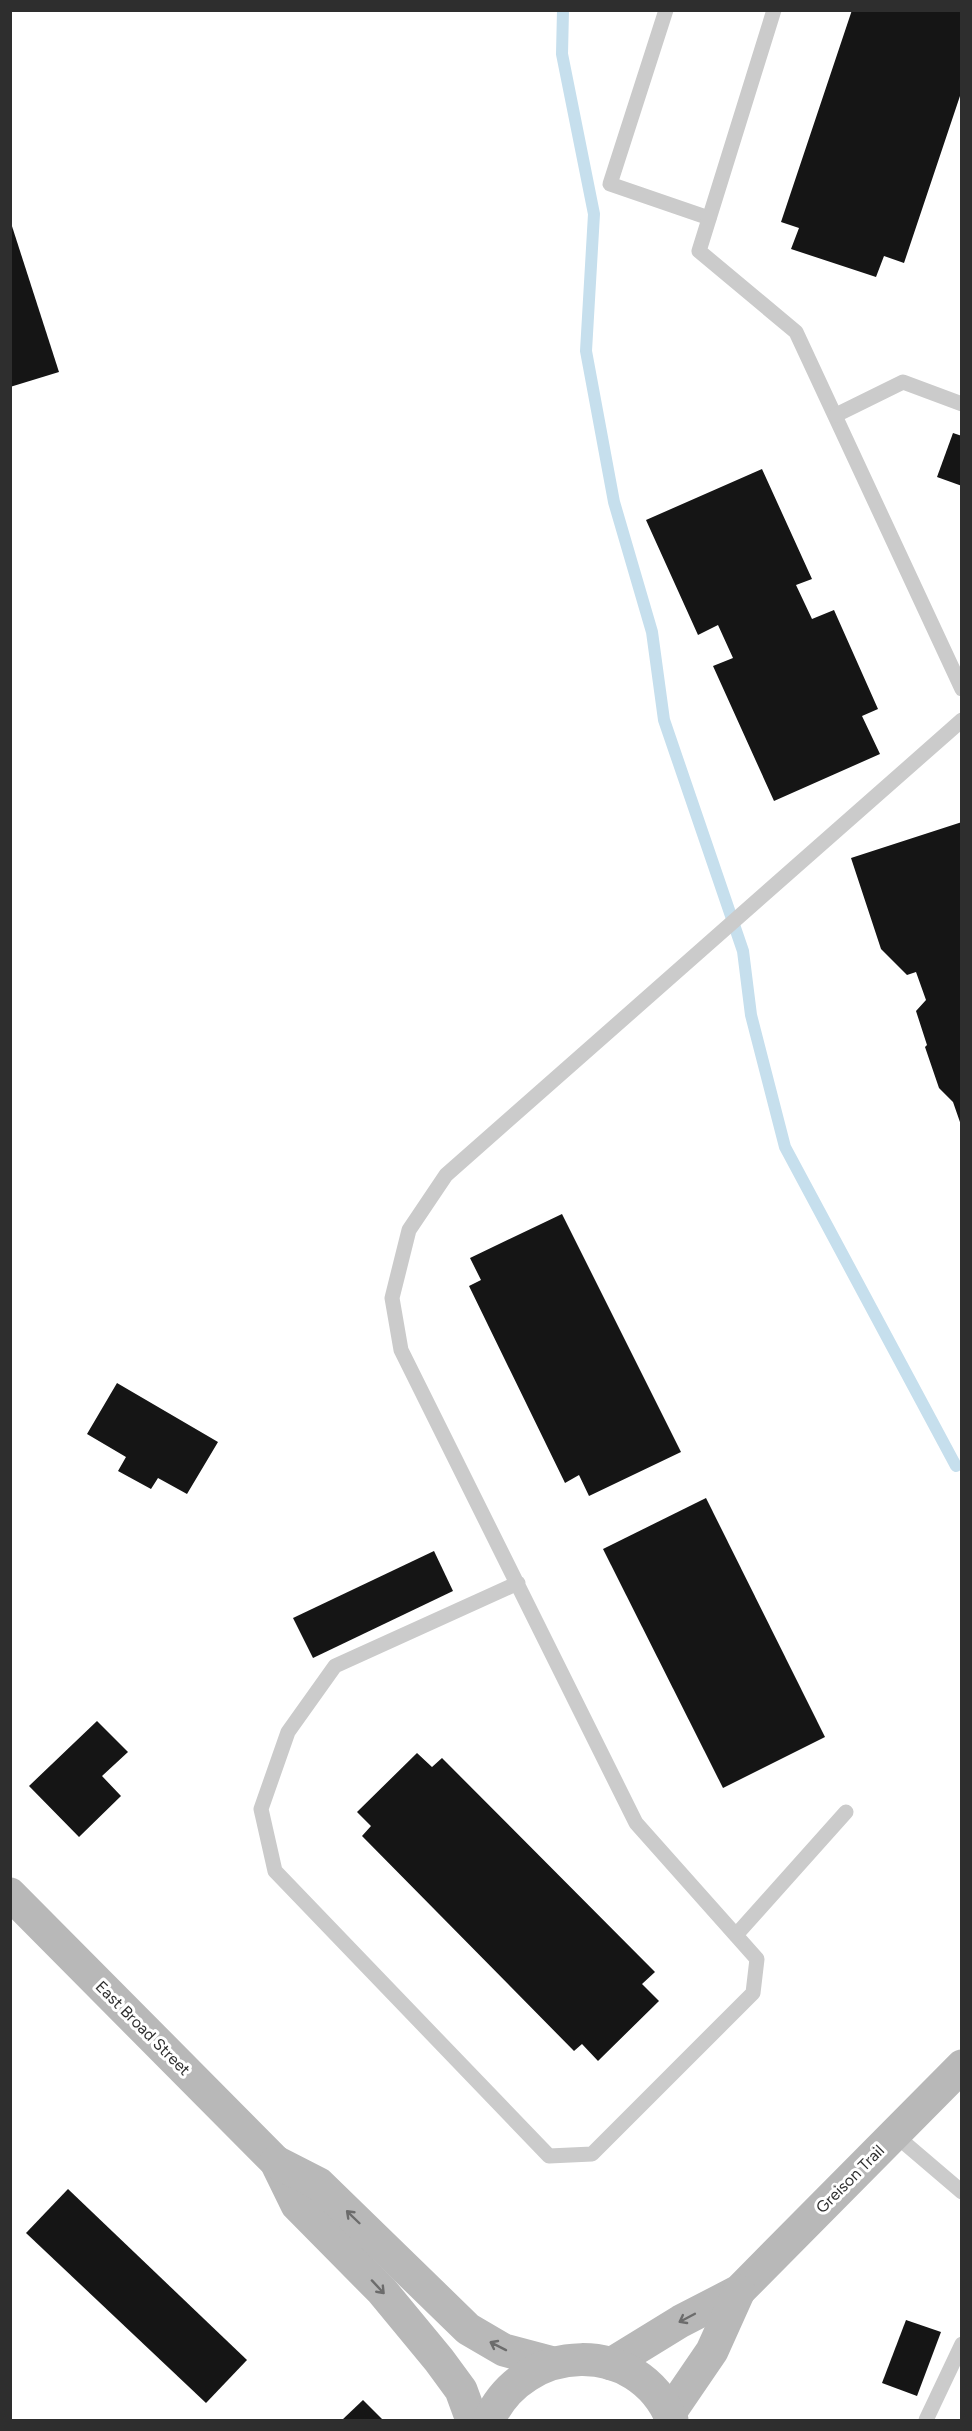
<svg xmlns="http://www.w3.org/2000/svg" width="972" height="2431" font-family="Figtree,sans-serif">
<rect width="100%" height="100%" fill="#fff"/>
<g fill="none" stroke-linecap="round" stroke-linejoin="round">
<polyline stroke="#c6dfed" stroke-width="12" points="563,10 562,54 594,214 586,351 614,502 652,632 664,720 743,951 751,1015 785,1147 956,1466"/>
</g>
<g fill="#151515">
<polygon points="852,10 962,10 962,90 904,263 884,256 876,277 791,249 799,228 781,222"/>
<polygon points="10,220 59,372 10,387"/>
<polygon points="953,433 962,436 962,486 937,477"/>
<polygon points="762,469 812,579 796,585 812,619 834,610 878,709 862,716 880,754 774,801 713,666 733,658 718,625 698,635 646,520"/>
<polygon points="962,822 962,1125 961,1125 953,1102 939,1088 925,1047 927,1045 916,1011 926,1000 916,972 907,975 881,949 851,858"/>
<polygon points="562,1214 681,1452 589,1496 579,1475 565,1483 469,1286 481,1280 470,1258"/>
<polygon points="117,1383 218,1442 187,1494 158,1478 151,1489 118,1471 126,1457 87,1434"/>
<polygon points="706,1498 825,1737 723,1788 603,1549"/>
<polygon points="434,1551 453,1591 313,1658 293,1618"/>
<polygon points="97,1721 128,1752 102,1776 121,1796 79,1837 29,1786"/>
<polygon points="417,1753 432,1767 442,1758 655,1972 642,1984 659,2001 598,2061 582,2044 574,2051 362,1836 371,1826 357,1812"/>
<polygon points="68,2189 247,2360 206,2403 26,2233"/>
<polygon points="906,2320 941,2332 917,2396 882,2383"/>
<polygon points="363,2400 383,2420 342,2420"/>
</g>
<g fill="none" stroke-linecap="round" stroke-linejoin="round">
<g stroke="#cbcbcb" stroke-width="15">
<polyline points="666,10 610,184 709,218"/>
<polyline points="774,10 699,251 796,332 962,689"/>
<polyline points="836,415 903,382 962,404"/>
<polyline points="518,1583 335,1666 288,1732 261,1809 275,1871 549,2156 592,2154 753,1993 757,1959 636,1823 401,1350 392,1298 409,1230 446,1175 962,720"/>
<polyline points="736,1935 846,1812"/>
<polyline points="894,2134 962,2192"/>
<polyline points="926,2420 962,2344"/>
</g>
<g stroke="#b8b8b8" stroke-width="33">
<polyline points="10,1894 276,2162 297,2205 382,2291 439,2360 461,2390 472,2420"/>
<polyline points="276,2162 319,2184 468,2329 504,2350 553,2363"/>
<polyline points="611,2364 681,2321 739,2291 962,2066"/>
<polyline points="669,2414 712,2351 739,2291"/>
<path d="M 489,2420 C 524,2342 638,2337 672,2420"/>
</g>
</g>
<defs><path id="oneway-shaft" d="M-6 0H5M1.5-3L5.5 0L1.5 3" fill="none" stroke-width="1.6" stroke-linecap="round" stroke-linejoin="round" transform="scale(1.5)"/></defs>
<g stroke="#6c6c6c">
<use href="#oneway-shaft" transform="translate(353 2217) rotate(-136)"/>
<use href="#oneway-shaft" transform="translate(378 2287) rotate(47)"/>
<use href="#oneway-shaft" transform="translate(687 2318) rotate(152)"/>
<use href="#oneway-shaft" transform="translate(498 2346) rotate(-153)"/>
</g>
<g text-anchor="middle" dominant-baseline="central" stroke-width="6" stroke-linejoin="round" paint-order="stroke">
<g font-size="16" fill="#2e2e2e" stroke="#fff">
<text transform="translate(143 2028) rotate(45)">East Broad Street</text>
<text transform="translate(850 2179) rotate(-45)">Greison Trail</text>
</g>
</g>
<rect width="972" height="2431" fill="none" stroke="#2e2e2e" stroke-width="24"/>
</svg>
